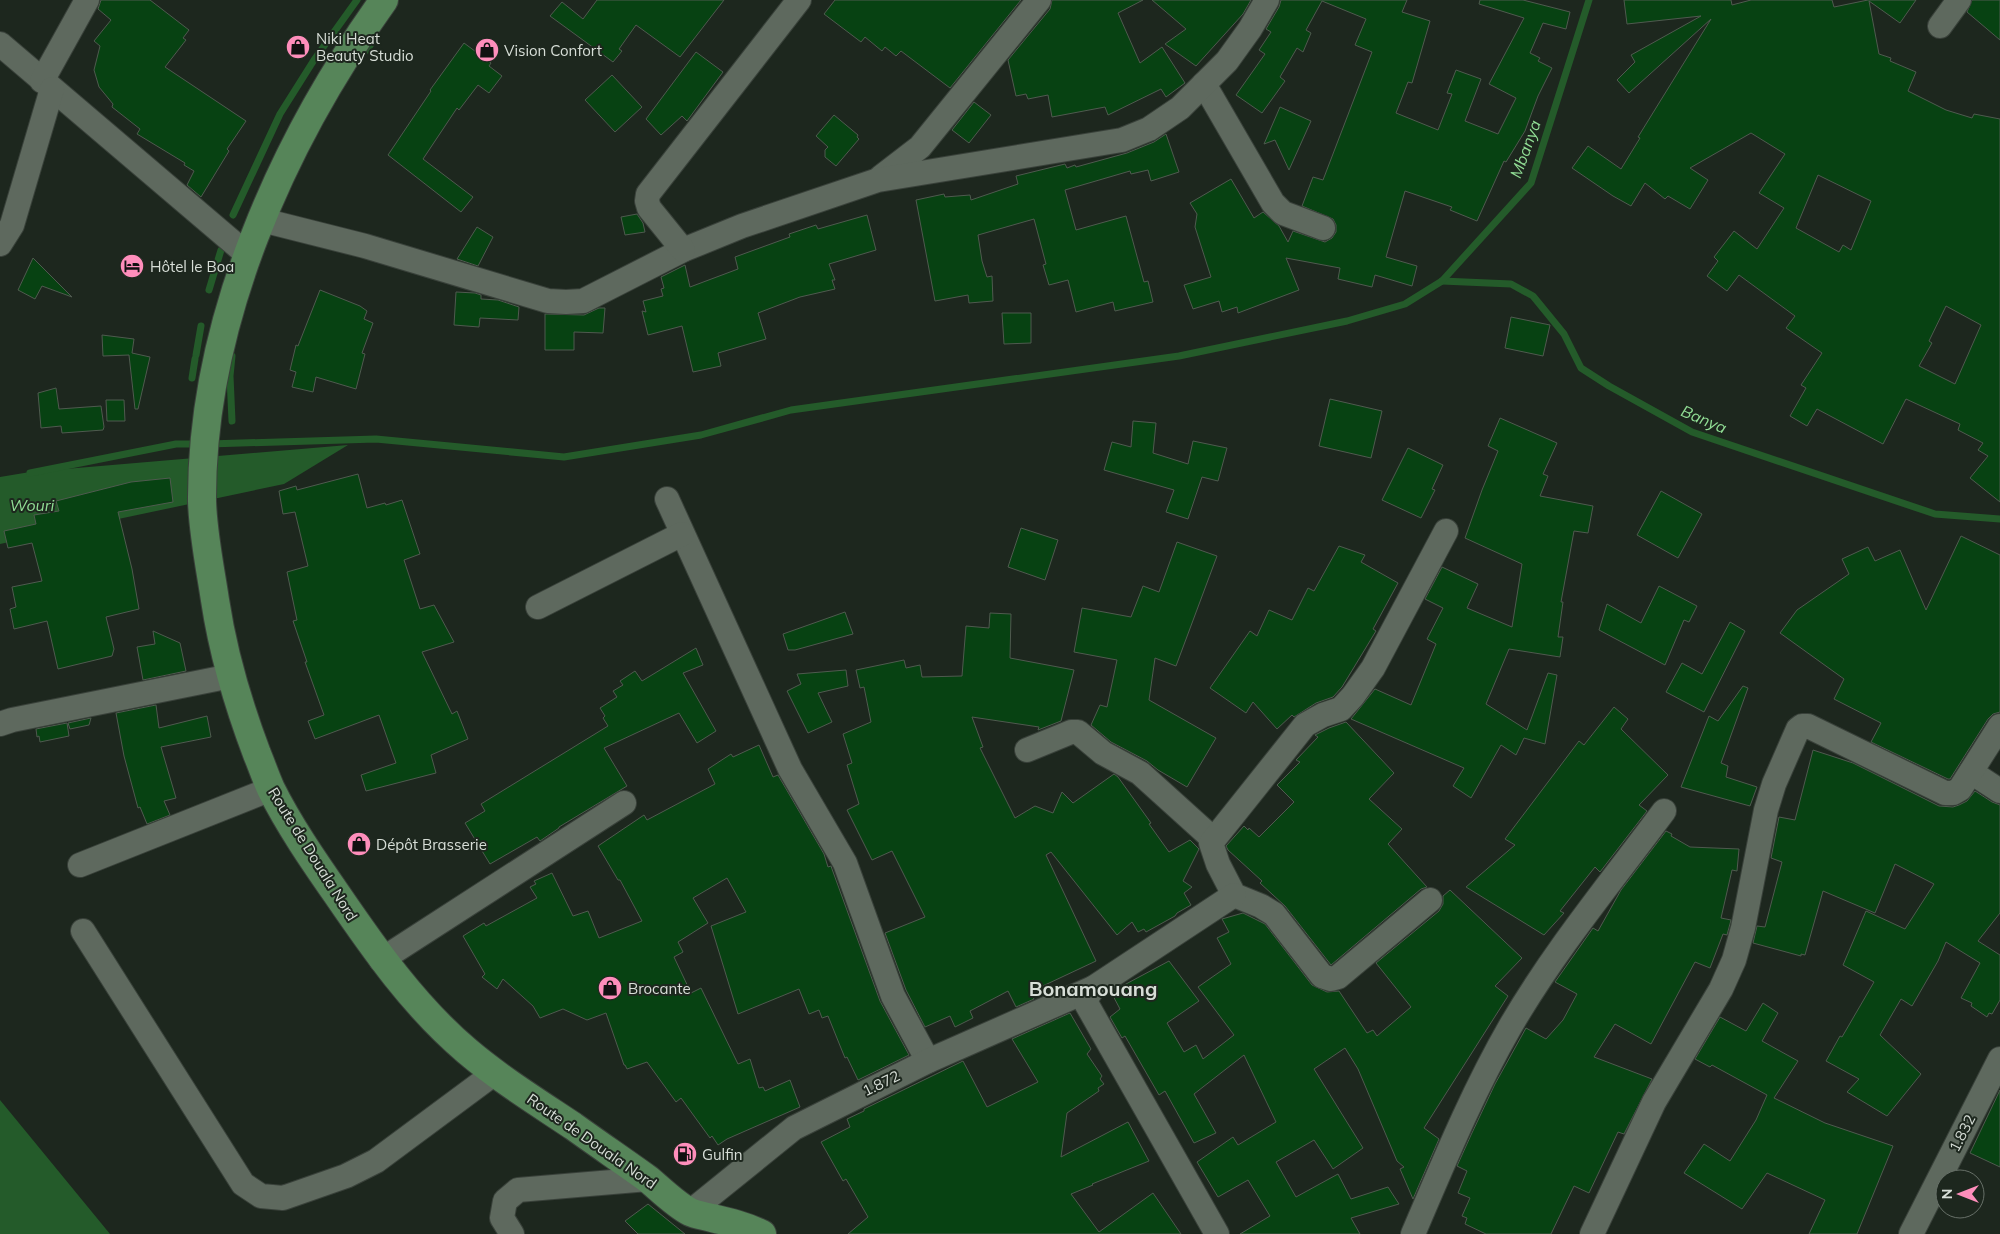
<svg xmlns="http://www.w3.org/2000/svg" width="2000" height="1234" font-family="Mulish,sans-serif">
<rect width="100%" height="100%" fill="#1d271e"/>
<g fill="#245b2a">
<polygon points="348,445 284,484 0,544 0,477 30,472"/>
<polygon points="0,1100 110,1234 0,1234"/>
</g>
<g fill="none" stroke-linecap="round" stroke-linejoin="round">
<g stroke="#245b2a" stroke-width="7">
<polyline points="367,50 376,36"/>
<polyline points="233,215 280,114 314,60 357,0"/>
<polyline points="1442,281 1511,284 1533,296 1564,334 1581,368 1609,386 1692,432 1935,514 2000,519"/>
<polyline points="209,290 221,250"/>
<polyline points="196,355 201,326"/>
<polyline points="232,356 230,376 232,421"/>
<polyline points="192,378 195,359"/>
<polyline points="209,444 376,439 564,457 701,435 791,410 1179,356 1347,321 1405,304 1442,281 1531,183 1589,0"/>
<polyline points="30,473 176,444 199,444"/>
</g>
</g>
<g fill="#074212" stroke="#4f5a4f" fill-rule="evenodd">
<polygon points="101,0 150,0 189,30 183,38 186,40 165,67 246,121 227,149 229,151 201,197 187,185 194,171 184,165 185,163 137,134 140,129 112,107 113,104 99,87 94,70 100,46 94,41 111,20 98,9"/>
<polygon points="597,0 724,0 680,57 636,25 619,49 622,51 613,62 550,16 562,2 583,19"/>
<polygon points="835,0 1021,0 950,88 901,51 896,56 885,47 882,51 865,37 861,42 824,14"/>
<polygon points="1052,0 1143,0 1118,13 1140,63 1162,47 1185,83 1166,97 1161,89 1108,115 1105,107 1052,117 1048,95 1028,99 1026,94 1016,96 1008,60 1050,9"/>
<polygon points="1152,0 1251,0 1243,14 1196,66 1165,44 1186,29"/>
<polygon points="1281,0 1407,0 1402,12 1430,21 1412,83 1408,82 1396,113 1438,130 1452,94 1447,93 1456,70 1481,79 1465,121 1498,134 1516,98 1489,84 1524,18 1479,4 1480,0 1523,0 1570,12 1566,29 1543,23 1530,53 1540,58 1538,61 1552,68 1538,96 1525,131 1506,162 1504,161 1477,221 1450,210 1452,207 1405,191 1386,257 1417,266 1412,286 1375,275 1372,287 1338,279 1340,268 1286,258 1299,290 1238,313 1237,307 1222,312 1219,301 1193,309 1184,285 1211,277 1195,227 1197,214 1190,203 1231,179 1254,218 1263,212 1279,226 1288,242 1293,231 1325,242 1332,238 1336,232 1336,225 1333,219 1302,206 1313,177 1323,180 1372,52 1355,45 1366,19 1322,1 1306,30 1311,33 1303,52 1297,48 1280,77 1285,81 1262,113 1236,95 1265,54 1259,50 1271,32 1266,29 1279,7"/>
<path d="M 1624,0 L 1731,0 L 1732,5 L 1751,0 L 1832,0 L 1834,7 L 1868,0 L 1916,0 L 1900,23 L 1869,1 L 1879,54 L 1891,58 L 1890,61 L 1916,72 L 1908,91 L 1946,110 L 1972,118 L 1974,114 L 2000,119 L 2000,502 L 1970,478 L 1988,456 L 1978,450 L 1983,443 L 1958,430 L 1960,424 L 1906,399 L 1883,444 L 1817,409 L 1807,426 L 1790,416 L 1806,388 L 1801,385 L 1822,353 L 1786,328 L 1795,316 L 1739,275 L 1727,291 L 1707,276 L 1718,261 L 1714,257 L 1734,231 L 1757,249 L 1784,208 L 1759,193 L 1785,154 L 1751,133 L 1690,168 L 1708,180 L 1690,209 L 1668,196 L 1665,199 L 1645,183 L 1631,206 L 1613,196 L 1572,168 L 1588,146 L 1621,169 L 1640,138 L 1638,137 L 1711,19 L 1629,93 L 1617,80 L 1635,62 L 1631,55 L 1701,16 L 1627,24 ZM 1818,175 L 1871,201 L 1851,250 L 1843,245 L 1839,252 L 1796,228 ZM 1946,306 L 1981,325 L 1955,384 L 1919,366 L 1932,343 L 1929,341 Z"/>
<polygon points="1972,0 2000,0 2000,40 1967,12"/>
<polygon points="464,43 491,63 489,66 502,76 489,93 478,85 459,110 457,108 423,159 473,197 461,212 388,155 431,91 430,90"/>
<polygon points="696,52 723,72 687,121 682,116 661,135 646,119"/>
<polygon points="612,75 642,107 615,132 585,100"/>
<polygon points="974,102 991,115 969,143 952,130"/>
<polygon points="1280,107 1311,121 1289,170 1275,140 1264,144"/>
<polygon points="834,115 858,135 857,137 859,139 836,166 825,157 825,150 828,147 816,136"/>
<polygon points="1166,134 1179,172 1151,181 1148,170 1131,174 1130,171 1065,190 1076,230 1126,216 1144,282 1148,281 1153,302 1115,311 1113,302 1076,312 1068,280 1049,285 1043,265 1046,264 1034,219 978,235 982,261 987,277 992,276 993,301 969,303 968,295 935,301 916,200 944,194 945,197 970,195 971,200 1018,184 1016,176 1065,164 1067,168 1075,165 1076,167 1127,153 1154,142"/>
<polygon points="637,214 643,223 645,232 625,235 621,217"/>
<polygon points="867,215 876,250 829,264 835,280 832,280 835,289 800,297 758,313 766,339 718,353 721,366 693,372 682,326 648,335 642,311 646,312 643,301 663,296 661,289 664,288 661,277 685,265 690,287 738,269 735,257 790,237 789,234 816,225 818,229"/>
<polygon points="477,227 493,237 478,266 457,259"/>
<polygon points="33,258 72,297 42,286 35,299 18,290"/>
<polygon points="320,290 360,306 367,311 364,319 373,323 362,353 365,354 356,389 316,377 313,392 292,387 296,372 290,370 296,345 298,346"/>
<polygon points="456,292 475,293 481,295 481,299 498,300 519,307 518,320 480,318 479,327 454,325"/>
<polygon points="599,308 605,308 603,333 574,332 574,350 545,350 545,314 584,315"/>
<polygon points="1002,313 1031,313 1031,343 1004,344"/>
<polygon points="1511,317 1550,325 1543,356 1505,348"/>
<polygon points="102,335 134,339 132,353 150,357 138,409 135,409 129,355 103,356"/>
<polygon points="56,388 59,409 101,406 104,427 103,430 62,433 61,426 41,428 38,393"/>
<polygon points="1330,399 1382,411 1371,458 1319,446"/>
<polygon points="106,400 124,400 125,421 107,421"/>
<polygon points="1500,418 1557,443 1543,474 1548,476 1540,496 1593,506 1588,533 1574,531 1561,602 1563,602 1558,637 1563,637 1560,657 1509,649 1486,704 1527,730 1548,673 1557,675 1545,744 1524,738 1516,755 1501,745 1471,798 1453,786 1464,768 1351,719 1375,689 1411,705 1436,644 1427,639 1443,608 1425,599 1442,567 1478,584 1467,608 1512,627 1522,564 1465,538 1482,490 1498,451 1488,446"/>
<polygon points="1133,421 1156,423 1153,453 1188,464 1193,441 1227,448 1218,481 1202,477 1188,519 1166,512 1174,490 1104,470 1112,442 1131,447"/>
<polygon points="1408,448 1443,465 1432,489 1435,490 1421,518 1382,500"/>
<polygon points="358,474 367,508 385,503 386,505 402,500 420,554 404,560 420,609 434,605 454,642 422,652 452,714 457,711 468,739 431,755 436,773 366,791 361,775 396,763 379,715 315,739 308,721 324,715 305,662 307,662 293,621 297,620 287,572 308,566 295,512 283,514 279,491 296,486 297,490"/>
<polygon points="170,478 173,502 118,512 132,569 139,609 106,617 114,649 112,656 58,669 47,621 14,629 10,609 16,607 12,587 42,581 32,543 8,548 4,531 36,524 34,515 59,511 56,501 131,482"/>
<polygon points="1661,491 1702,514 1678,558 1637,535"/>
<polygon points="1021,528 1058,540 1045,580 1008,567"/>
<polygon points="1961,536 2000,555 2000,712 1993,714 1988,719 1950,779 1948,779 1871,742 1881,723 1834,699 1844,679 1780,633 1797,610 1849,574 1842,559 1868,547 1875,561 1900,550 1926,610"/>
<polygon points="1177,542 1217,556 1176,666 1155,658 1149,700 1216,738 1187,787 1158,770 1147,761 1111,742 1091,725 1100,705 1107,707 1117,660 1074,652 1082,608 1131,617 1143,586 1159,592"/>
<polygon points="1339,546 1365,555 1361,562 1398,583 1373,629 1376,631 1342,687 1333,697 1316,703 1294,717 1292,715 1277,729 1253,702 1246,713 1210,688 1250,631 1257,636 1269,610 1292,620 1308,588 1314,591"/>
<polygon points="1659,586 1697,606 1689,622 1684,620 1665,665 1599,630 1607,604 1641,623"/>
<polygon points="845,612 853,634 795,650 788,650 783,634"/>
<polygon points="990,613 1011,614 1010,658 1074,670 1061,721 1038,730 1039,727 972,717 983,747 980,748 1015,818 1035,806 1053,813 1062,792 1073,803 1114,774 1118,777 1151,823 1149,824 1169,852 1190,840 1199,849 1183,881 1192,887 1184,893 1191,905 1177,913 1175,916 1146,932 1144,929 1138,932 1132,922 1117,935 1051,852 1046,855 1096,961 1030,992 1034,999 1016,1007 1008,991 970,1011 973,1018 955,1027 950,1016 925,1027 906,990 885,933 925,917 892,851 872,860 847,810 859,804 847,765 852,763 843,734 871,722 864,687 860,688 856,670 904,660 906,668 920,665 922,677 962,676 966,626 989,628"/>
<polygon points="1730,622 1745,631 1704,712 1666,692 1682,663 1702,674"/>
<polygon points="153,631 180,643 186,671 143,680 137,647 155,644"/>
<polygon points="696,648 703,665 683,673 716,731 697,743 679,713 604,748 627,786 559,827 559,828 540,841 537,837 490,864 465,823 485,811 481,804 608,726 603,718 605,716 600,708 617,697 613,691 623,685 620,681 635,671 642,681"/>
<polygon points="846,670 848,686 818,693 832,722 808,733 787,691 801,684 797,674"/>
<polygon points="1743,686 1748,688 1721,763 1728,766 1726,777 1757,787 1750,806 1681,787 1709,716 1718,721"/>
<polygon points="156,705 159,728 207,716 211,737 161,747 176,798 164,801 170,815 147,824 140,807 138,808 124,756 116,713"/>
<polygon points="1614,707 1628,719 1621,729 1668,775 1639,805 1647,811 1600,872 1595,867 1560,911 1564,913 1544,935 1466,887 1515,845 1505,839 1579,741 1584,745"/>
<polygon points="91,718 89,725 70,729 68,723"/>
<polygon points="1346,722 1394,773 1369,799 1402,829 1388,844 1427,887 1421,889 1331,965 1285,906 1260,883 1262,881 1228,850 1226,846 1244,826 1248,830 1249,828 1259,837 1294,802 1277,785 1300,762 1296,760 1318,737 1315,735 1329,728"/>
<polygon points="67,723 69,736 40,742 39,736 37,737 36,729"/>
<polygon points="759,745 773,777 778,775 824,854 828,867 831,866 832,869 880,1001 909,1055 858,1080 847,1057 845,1058 828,1016 822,1018 819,1010 809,1014 799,989 738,1014 711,926 746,912 727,878 693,898 708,923 678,942 683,952 674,957 691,993 701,988 738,1064 750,1059 759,1088 763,1087 765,1091 790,1080 800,1107 727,1139 718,1145 712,1136 710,1138 681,1098 676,1102 647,1062 627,1069 625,1065 624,1065 606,1013 587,1020 563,1009 540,1018 533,1006 503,979 497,989 482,977 485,974 463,936 484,923 486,926 537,898 530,887 536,884 534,881 552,873 573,916 588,911 599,938 642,921 620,880 618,880 598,846 644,815 647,820 715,784 708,769 731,754 733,757"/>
<polygon points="1813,750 1853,763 1939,806 1953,807 1959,805 1967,801 1975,791 1992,802 2000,805 2000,913 1978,941 2000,955 2000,1000 1992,1014 1989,1013 1987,1017 1971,1006 1972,1003 1961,998 1980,963 1946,942 1938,961 1912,1006 1901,999 1880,1035 1921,1074 1887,1116 1847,1092 1859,1079 1826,1061 1840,1036 1842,1037 1874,982 1843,965 1866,911 1905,929 1934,884 1895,864 1875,913 1823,891 1805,955 1801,954 1801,956 1753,943 1757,926 1765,927 1782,862 1771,858 1779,817 1795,820"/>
<polygon points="1666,831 1672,834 1671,836 1690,847 1739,849 1737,871 1732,870 1721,918 1731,920 1727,935 1723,934 1710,968 1695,962 1651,1044 1615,1024 1594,1057 1652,1079 1624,1134 1618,1132 1589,1193 1574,1186 1551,1234 1486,1234 1465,1224 1467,1218 1462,1216 1470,1198 1458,1193 1467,1171 1457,1166 1471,1135 1495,1084 1526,1028 1546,1039 1563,1020 1577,994 1555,982 1593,928 1598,931 1621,890"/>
<polygon points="1450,890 1522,958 1495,986 1508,996 1424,1128 1439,1139 1413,1199 1400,1169 1404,1167 1397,1161 1358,1069 1345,1048 1314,1069 1363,1148 1333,1169 1314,1140 1276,1162 1296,1197 1338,1174 1351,1199 1388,1187 1399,1204 1351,1218 1360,1234 1240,1234 1270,1216 1248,1180 1218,1197 1197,1162 1233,1137 1238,1145 1276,1122 1244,1055 1194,1094 1216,1133 1194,1143 1165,1091 1159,1095 1125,1036 1122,1038 1110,1017 1120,1009 1111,992 1169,961 1199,1001 1167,1023 1184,1052 1196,1045 1203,1059 1234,1035 1198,987 1231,964 1217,938 1229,932 1222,919 1243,913 1265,924 1312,985 1327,992 1339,991 1367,1033 1373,1030 1377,1036 1411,1007 1376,963 1439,911 1443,904 1443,896"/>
<polygon points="1763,1003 1778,1013 1762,1041 1798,1061 1774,1098 1825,1123 1893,1146 1857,1234 1809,1234 1825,1200 1767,1173 1742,1209 1684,1173 1704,1144 1730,1161 1756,1120 1767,1095 1712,1065 1710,1067 1695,1059 1720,1017 1746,1031"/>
<polygon points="1070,1013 1091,1049 1087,1054 1102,1076 1100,1079 1104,1084 1098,1088 1099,1091 1067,1113 1061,1157 1128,1122 1149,1161 1092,1184 1093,1185 1071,1194 1099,1232 1153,1193 1181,1234 848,1234 868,1217 846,1179 843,1181 821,1142 850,1127 847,1119 864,1111 864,1109 963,1061 987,1107 1038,1082 1012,1039"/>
<polygon points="2000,1090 2000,1167 1970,1153"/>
<polygon points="648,1204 685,1234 638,1234 625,1221"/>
</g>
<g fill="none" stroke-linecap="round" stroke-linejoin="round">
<g stroke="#39413a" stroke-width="26">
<g id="minor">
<polyline points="1940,26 1959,0"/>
<polyline points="0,44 249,256"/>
<polyline points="42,81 87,0"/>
<polyline points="1204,84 1273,203 1283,213 1323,228"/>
<polyline points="881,177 920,147 1039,0"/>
<polyline points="262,220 365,246 548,301 566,302 583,301 683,250 742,226 878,180 1122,140 1149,129 1180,108 1227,61 1250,29 1267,0"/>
<polyline points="0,244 12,225 52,89"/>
<polyline points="683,250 649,208 647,201 648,194 799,0"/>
<polyline points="667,499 790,769 845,863 893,996 928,1061"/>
<polyline points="538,607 682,534"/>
<polyline points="0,724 12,720 231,676"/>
<polyline points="1027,750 1071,732 1078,732 1103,753 1140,773 1213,839"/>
<polyline points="1971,772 2000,791"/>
<polyline points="80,865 271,789"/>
<polyline points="1430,900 1338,977 1331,979 1322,976 1274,914 1261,906 1234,895 1218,864 1211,843 1305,725 1323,715 1341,709 1353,696 1373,668 1446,531"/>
<polyline points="83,931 243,1184 261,1196 283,1198 346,1176 376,1161 496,1072"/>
<polyline points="381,960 624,803"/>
<polyline points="690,1212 794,1128 928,1061 1093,988"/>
<polyline points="512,1234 502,1218 505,1201 518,1190 648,1179"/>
<polyline points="1217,1234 1086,1003 1086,999 1093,988 1234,895"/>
<path d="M 1413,1234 C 1443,1164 1472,1093 1510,1027 C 1554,951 1612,881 1664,811"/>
<polyline points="1592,1234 1654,1102 1721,989 1734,960 1743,928 1766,810 1774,784 1798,729 1802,726 1808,726 1945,793 1953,793 1960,789 2000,726"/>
<polyline points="1911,1234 2000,1059"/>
</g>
</g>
<g stroke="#39413a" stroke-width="30">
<path id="primary" d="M 384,0 C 282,142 201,323 202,501 C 203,534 210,567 215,600 C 223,653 238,704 257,754 C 262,766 266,778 271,789 C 289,825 313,860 336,893 C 375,950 414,1006 467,1051 C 500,1079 537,1102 573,1126 C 598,1144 623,1161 648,1179 C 660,1189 676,1205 690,1212 C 696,1215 705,1216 712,1218 C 729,1222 746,1226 762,1234"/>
</g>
<use href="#minor" stroke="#5e695e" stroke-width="24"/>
<use href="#primary" stroke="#568559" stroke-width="28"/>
</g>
<defs>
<g id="shop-disc" transform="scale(1.25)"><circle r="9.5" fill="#fe8ebb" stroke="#1d271e"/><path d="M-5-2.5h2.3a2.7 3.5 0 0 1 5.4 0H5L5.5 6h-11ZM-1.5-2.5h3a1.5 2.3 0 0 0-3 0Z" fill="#111"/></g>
<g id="hotel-disc" transform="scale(1.25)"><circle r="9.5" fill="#fe8ebb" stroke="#1d271e"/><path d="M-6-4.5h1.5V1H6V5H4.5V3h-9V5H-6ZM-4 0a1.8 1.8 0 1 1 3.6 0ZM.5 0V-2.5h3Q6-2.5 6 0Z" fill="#111"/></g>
<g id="fuel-disc" transform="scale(1.25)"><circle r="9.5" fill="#fe8ebb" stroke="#1d271e"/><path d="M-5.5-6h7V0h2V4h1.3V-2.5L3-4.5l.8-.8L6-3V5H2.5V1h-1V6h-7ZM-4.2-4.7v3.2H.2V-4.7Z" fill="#111"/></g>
</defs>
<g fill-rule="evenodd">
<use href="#shop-disc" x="298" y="47"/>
<use href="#shop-disc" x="487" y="50"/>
<use href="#hotel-disc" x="132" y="266"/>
<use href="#shop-disc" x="359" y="844"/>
<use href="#shop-disc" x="610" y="988"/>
<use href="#fuel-disc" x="685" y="1154"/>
</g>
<g text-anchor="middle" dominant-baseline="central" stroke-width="4" stroke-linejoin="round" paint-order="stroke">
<g font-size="15" fill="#d7ded7" stroke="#1d271e" text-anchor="start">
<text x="316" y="38">Niki Heat<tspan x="316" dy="17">Beauty Studio</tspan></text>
<text x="504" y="50">Vision Confort</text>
<text x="150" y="266">Hôtel le Boa</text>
<text x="376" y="844">Dépôt Brasserie</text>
<text x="628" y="988">Brocante</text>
<text x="702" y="1154">Gulfin</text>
</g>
<g font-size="15" fill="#d7ded7" stroke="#1d271e">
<text transform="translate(313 854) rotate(58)">Route de Douala Nord</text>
<text transform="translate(881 1083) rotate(-26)">1.872</text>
<text transform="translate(1962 1133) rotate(-63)">1.832</text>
<text transform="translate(592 1141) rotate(35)">Route de Douala Nord</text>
</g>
<g font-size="16" font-style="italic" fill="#91de95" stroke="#1d271e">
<text transform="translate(1525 149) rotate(-70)">Mbanya</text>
<text transform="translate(1704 419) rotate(23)">Banya</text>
<text x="32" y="505">Wouri</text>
</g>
<g font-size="20" font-weight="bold" fill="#d7ded7" stroke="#1d271e">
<text x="1093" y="988">Bonamouang</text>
</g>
</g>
<g transform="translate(1960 1194) rotate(270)"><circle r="24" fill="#1d271e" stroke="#677068"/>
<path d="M0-4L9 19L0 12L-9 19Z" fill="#fe8ebb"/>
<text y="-8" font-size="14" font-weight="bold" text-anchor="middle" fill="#d7ded7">N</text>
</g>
</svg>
